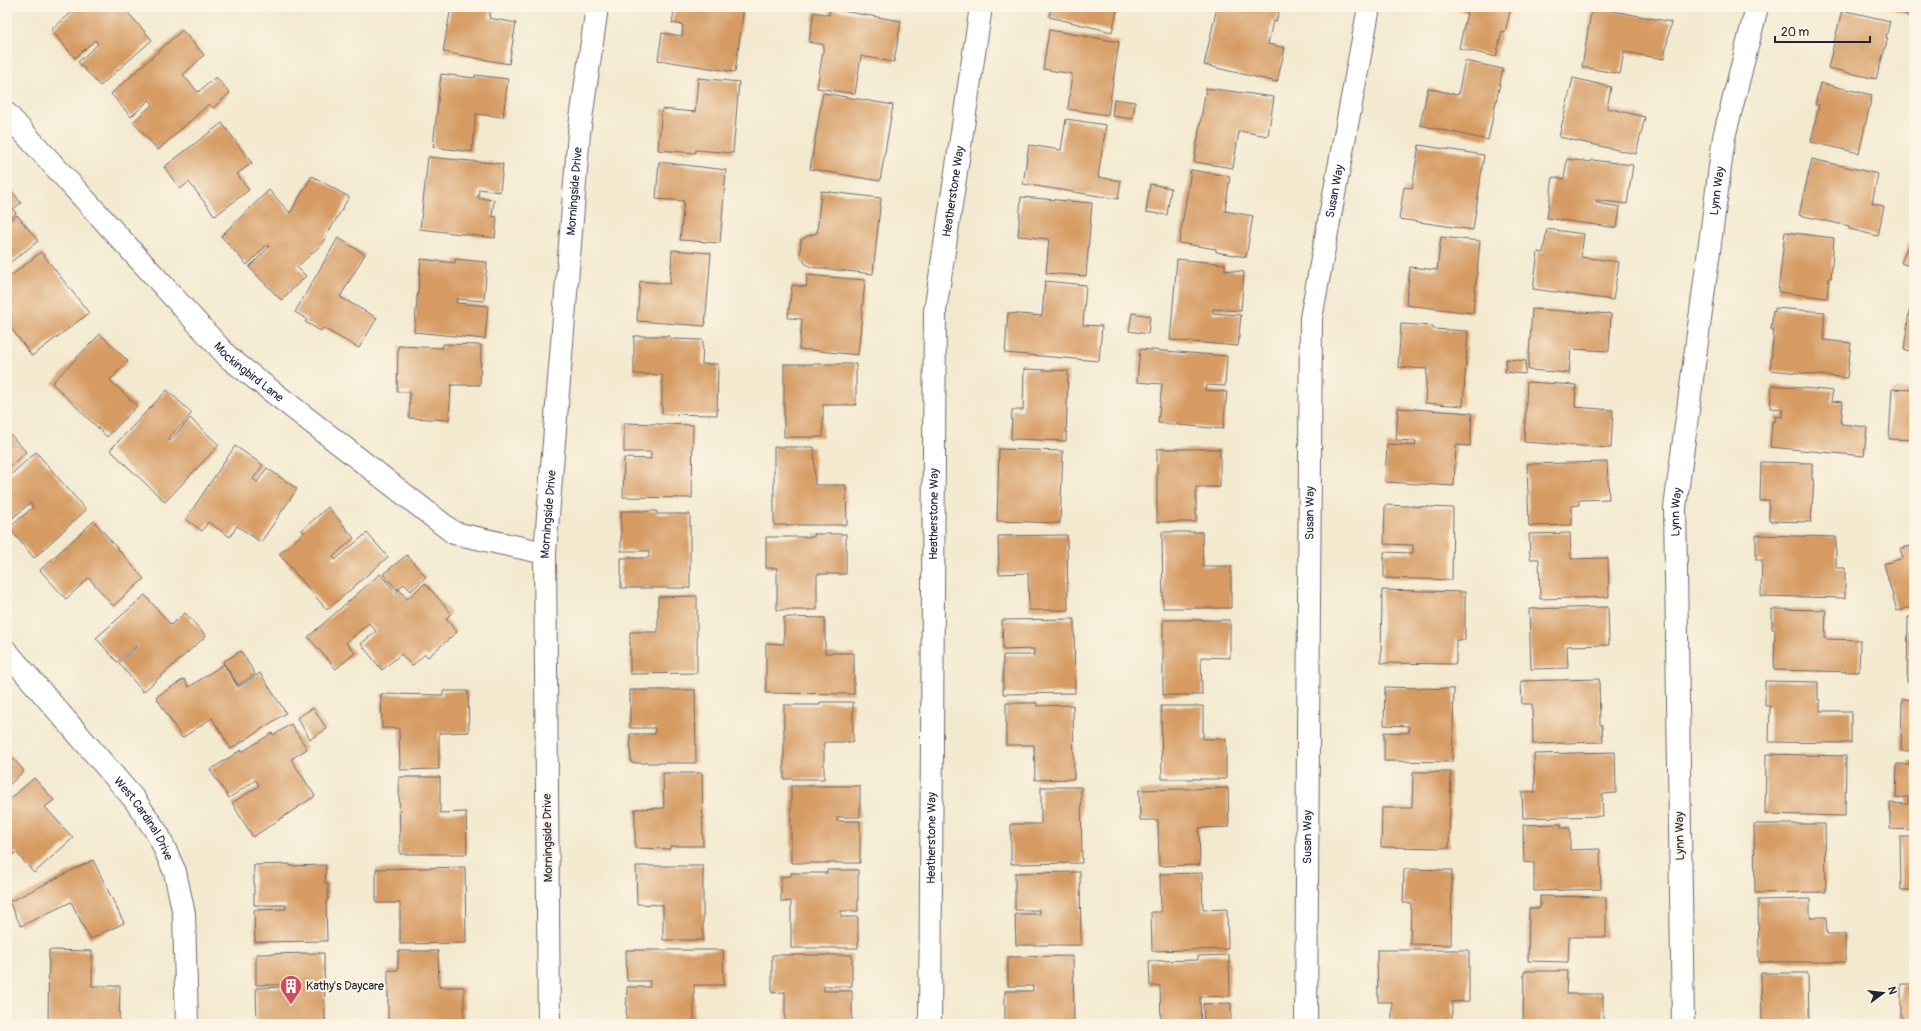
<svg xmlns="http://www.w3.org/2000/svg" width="1921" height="1031" font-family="Pangolin,sans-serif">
<rect width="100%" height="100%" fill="#fcf5e5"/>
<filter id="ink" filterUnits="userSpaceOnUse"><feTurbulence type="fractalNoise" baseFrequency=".025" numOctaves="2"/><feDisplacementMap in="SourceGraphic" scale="8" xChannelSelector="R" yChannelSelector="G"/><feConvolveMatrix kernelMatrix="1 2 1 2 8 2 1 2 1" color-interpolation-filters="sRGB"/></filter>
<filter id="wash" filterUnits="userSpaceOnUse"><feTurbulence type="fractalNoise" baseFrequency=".012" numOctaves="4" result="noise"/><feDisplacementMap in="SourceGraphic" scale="16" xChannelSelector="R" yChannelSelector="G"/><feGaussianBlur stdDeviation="0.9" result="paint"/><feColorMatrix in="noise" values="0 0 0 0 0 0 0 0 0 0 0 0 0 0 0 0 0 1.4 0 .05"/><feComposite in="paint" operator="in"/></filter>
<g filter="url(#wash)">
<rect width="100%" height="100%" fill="#f3e9cf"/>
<g id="blocks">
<g fill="#d69b64">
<polygon points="78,7 123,7 152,40 100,86 78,62 98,44 95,40 75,58 51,30"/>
<polygon points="451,7 491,7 489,18 516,23 509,64 443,52"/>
<polygon points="675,7 744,7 735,72 658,60 662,33 682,36 683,25 672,23"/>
<polygon points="1051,7 1118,7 1112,32 1049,17"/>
<polygon points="1217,7 1280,7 1276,22 1273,21 1268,44 1285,48 1277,82 1204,65"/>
<polygon points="1446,7 1511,8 1505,32 1502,31 1496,57 1459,48 1467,13"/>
<polygon points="1592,7 1671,22 1664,59 1624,52 1620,74 1582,67"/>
<polygon points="1884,7 1914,7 1914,17"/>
<polygon points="830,9 901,21 894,62 861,56 855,94 817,88 824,45 809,42 814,12 829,15"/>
<polygon points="1842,10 1890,21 1886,38 1888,38 1876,79 1828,68"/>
<polygon points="182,30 204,55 183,75 198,92 216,77 230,93 213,108 209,104 158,150 133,122 153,104 149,100 131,117 111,94"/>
<polygon points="1049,30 1119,42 1108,115 1068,109 1072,74 1043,69"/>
<polygon points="1465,61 1503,69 1488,140 1420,125 1428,88 1458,95"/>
<polygon points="441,74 475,78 475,75 508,79 503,117 476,114 472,152 433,147"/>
<polygon points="698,78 739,82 733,153 696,150 695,153 658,150 662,109 695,112"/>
<polygon points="1573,78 1611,87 1607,108 1645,117 1636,154 1559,137"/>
<polygon points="1820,83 1872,95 1859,153 1811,142 1819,105 1815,105"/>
<polygon points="1206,88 1274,97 1268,136 1239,131 1233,168 1194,162"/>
<polygon points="823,93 893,105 880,181 810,169"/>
<polygon points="1114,99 1135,102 1133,119 1112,116"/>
<polygon points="1066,119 1106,125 1098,177 1121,181 1118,199 1023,184 1029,145 1061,150"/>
<polygon points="222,123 252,163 237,174 249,190 215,216 189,182 180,189 164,167"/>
<polygon points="1419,145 1484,155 1473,230 1399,219 1404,187 1412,188"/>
<polygon points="428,157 503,164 500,192 479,189 478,198 494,200 492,216 497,217 495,238 420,229"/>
<polygon points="1567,159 1591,162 1592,160 1633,165 1627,204 1596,200 1596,203 1620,207 1617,228 1547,218 1553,177 1564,179"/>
<polygon points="1812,159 1878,174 1872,203 1884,206 1878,236 1849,229 1849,226 1799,215"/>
<polygon points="659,162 726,170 720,243 680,240 684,201 656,199"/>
<polygon points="1191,170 1230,176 1225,211 1253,216 1246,257 1216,252 1216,249 1179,243"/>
<polygon points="312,176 349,197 321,245 297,267 306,276 281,300 249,267 269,247 267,245 247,265 221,236 269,190 290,213"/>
<polygon points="7,184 21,203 13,209 16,213 7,220"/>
<polygon points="1150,184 1171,188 1167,215 1146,212"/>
<polygon points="821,191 881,198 873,274 811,267 805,263 800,255 801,240 808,236 817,233"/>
<polygon points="1021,197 1092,203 1086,276 1046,273 1049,239 1018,236"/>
<polygon points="17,215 38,241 7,265 7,223"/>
<polygon points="1547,229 1584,234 1581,257 1619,262 1613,300 1533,289 1538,252 1543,253"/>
<polygon points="1914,231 1914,268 1901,263"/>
<polygon points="1785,232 1834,238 1831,278 1829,278 1827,298 1778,292"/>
<polygon points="1441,237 1480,241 1473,313 1406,305 1410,267 1437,270"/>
<polygon points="338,238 365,254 340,297 377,318 359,348 323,328 321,331 305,322 307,319 295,312"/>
<polygon points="672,250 711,253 705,326 637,321 640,281 670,284"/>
<polygon points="41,252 89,313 32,356 7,323 7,279"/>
<polygon points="421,259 455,263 455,259 487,262 484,301 457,299 456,303 488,306 485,339 414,332"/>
<polygon points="1177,259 1225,264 1225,270 1244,272 1241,311 1213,309 1213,313 1241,315 1238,346 1170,340"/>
<polygon points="807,275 865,280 858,355 799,349 802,319 788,318 792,285 806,287"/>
<polygon points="1045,281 1086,285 1083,325 1102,326 1099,361 1005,353 1008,313 1042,316"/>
<polygon points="1775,308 1824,312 1824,340 1851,343 1847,378 1770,370 1774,330 1771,329 1773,311 1775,312"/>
<polygon points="1532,309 1611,314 1609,351 1571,349 1569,373 1528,370"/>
<polygon points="1909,311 1914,312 1914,351 1904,350"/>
<polygon points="1132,313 1150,316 1148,334 1129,331"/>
<polygon points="1401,324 1433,326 1433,329 1468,331 1463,406 1425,403 1427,369 1398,367"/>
<polygon points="100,334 128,361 110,380 137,406 107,437 52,383"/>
<polygon points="634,336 670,336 670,339 703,340 702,364 718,364 717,415 662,414 662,375 634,374"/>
<polygon points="443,344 481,345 480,385 451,385 449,420 409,418 410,392 397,392 398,346 443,348"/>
<polygon points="1140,349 1227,356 1225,386 1206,385 1205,390 1227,392 1223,429 1158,423 1162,384 1137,382"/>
<polygon points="1506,359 1526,361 1525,374 1505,372"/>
<polygon points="784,364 856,364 856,405 823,405 823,437 784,437"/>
<polygon points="1024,369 1068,371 1066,441 1011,439 1012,410 1023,410"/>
<polygon points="1527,382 1576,385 1575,407 1613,410 1611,448 1524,442"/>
<polygon points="1772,385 1833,391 1831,401 1843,402 1841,424 1867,427 1864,456 1770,447 1772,422 1775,422 1775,416 1782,417 1782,409 1770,408"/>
<polygon points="1892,389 1914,390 1914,440 1889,439"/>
<polygon points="167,390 192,413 168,439 170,441 190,418 219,445 165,502 110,450"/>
<polygon points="1398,408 1472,413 1470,446 1456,445 1454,486 1385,482 1387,444 1415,446 1416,441 1396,440"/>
<polygon points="624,423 693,425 692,498 623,497 624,458 651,459 651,452 624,452"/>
<polygon points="7,431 26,452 7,469"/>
<polygon points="235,446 263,465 253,479 257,482 267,468 297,489 261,542 237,526 230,537 208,522 202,531 186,519"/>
<polygon points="774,447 814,447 815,485 846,485 847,525 774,525"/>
<polygon points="999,449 1063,451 1060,523 997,521"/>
<polygon points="1157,449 1220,449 1220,487 1196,487 1196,522 1157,522"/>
<polygon points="36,452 86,510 34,558 9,528 33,507 30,503 7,523 7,478"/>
<polygon points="1607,462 1609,499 1579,500 1579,505 1572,506 1572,525 1529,526 1527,464"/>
<polygon points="1761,462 1812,463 1812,480 1814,480 1811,522 1769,521 1769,500 1760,501"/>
<polygon points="1385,505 1453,508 1452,580 1384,578 1384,552 1413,553 1413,545 1384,544"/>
<polygon points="328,507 354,538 333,557 335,560 367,533 388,557 327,610 279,554 304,533 302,530"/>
<polygon points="621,511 657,511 657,514 690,514 690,588 621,588 621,558 649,558 649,551 621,551"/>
<polygon points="94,521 144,579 113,606 89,578 66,599 40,570"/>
<polygon points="1162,532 1202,532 1203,566 1231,566 1231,608 1163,608"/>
<polygon points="1570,533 1571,559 1608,558 1609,597 1540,599 1539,559 1530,559 1529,534"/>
<polygon points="814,534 846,534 846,574 817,574 817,610 777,610 777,568 766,568 766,537 814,537"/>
<polygon points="1067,535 1068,610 1029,610 1028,573 999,574 998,536"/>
<polygon points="1756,535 1836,537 1836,568 1845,568 1845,598 1761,596 1762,560 1756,560"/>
<polygon points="1914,545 1914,606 1897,611 1884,564 1903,558 1900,549"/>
<polygon points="407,555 426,577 411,591 404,584 397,590 383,574"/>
<polygon points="380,574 396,593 399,589 407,599 425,583 451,613 446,619 457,632 428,657 425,654 412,666 401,654 382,670 361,644 376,631 369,623 346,643 355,653 336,669 308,637"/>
<polygon points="1382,590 1465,592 1465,640 1456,640 1456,664 1381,663"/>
<polygon points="145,595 171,625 185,613 206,636 143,692 119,663 138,646 137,645 117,662 96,638"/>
<polygon points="697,596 697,673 630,674 630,632 658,632 658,597"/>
<polygon points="1608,607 1609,645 1567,646 1568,668 1531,669 1529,609"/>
<polygon points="1772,609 1826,610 1825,639 1860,640 1859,672 1774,670 1775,629 1772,629"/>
<polygon points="784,617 825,618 825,653 854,653 854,694 766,693 766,643 784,644"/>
<polygon points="1908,617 1914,617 1914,682 1907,682"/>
<polygon points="1074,619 1075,693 1003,694 1003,655 1034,655 1034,649 1003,650 1002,620"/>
<polygon points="1163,620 1230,620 1230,658 1201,657 1202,695 1163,695"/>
<polygon points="241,651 255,674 238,685 223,662"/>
<polygon points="224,664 238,687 260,673 286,713 231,749 212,718 182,738 156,697 184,679 189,687"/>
<polygon points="1599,679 1600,725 1602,725 1603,742 1533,744 1532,704 1522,704 1521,681"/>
<polygon points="1765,681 1818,682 1818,700 1820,700 1820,711 1851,711 1851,743 1769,742 1770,706 1765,706"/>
<polygon points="1385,687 1454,689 1452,762 1384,761 1384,732 1409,733 1409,726 1384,725"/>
<polygon points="630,690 695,690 696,763 631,763 630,734 655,734 655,728 630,728"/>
<polygon points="443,691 468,691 469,732 439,733 439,769 400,770 399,728 382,728 381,694 443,695"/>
<polygon points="1902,699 1914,700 1914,751 1901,751"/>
<polygon points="820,702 853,702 853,742 824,742 824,779 784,779 784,705 820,705"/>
<polygon points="1006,703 1037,703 1037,706 1073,705 1074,779 1035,780 1034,745 1006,745"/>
<polygon points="1161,706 1203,706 1203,739 1226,739 1226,779 1162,779"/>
<polygon points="313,708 327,729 310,739 297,718"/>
<polygon points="291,724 307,749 291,759 315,796 253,837 232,803 259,786 256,780 229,798 210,770 241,750 242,752 272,733 274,735"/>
<polygon points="7,751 24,771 7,787"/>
<polygon points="1615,752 1616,793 1602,794 1603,816 1523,818 1522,792 1535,792 1534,754"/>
<polygon points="1766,754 1846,756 1845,816 1765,814"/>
<polygon points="1909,761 1914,761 1914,830 1890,829 1890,803 1908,804 1908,797 1896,798 1897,764 1909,764"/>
<polygon points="1413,772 1451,772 1449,848 1381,847 1382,808 1412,808"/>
<polygon points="663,773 702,773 703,846 670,846 670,849 635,848 635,809 664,808"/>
<polygon points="399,777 440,777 440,813 466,812 467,854 400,854"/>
<polygon points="34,778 54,800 45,807 73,838 34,873 16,852 13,855 7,848 7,802"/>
<polygon points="791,786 860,786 860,817 837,817 837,821 860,821 860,863 791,863"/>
<polygon points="1041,787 1081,787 1082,863 1011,864 1011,824 1041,824"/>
<polygon points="1228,788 1229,827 1199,828 1200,865 1159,866 1158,820 1140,820 1139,790"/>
<polygon points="1561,824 1561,828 1570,828 1570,850 1600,849 1601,889 1534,891 1534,863 1524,862 1523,825"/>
<polygon points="1754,824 1825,824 1826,892 1755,893"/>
<polygon points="1900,837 1914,837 1914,890 1901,890"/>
<polygon points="93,860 124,923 90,939 71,902 21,926 9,902"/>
<polygon points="290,864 290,866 326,865 325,883 328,883 328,900 326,900 327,941 255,942 254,910 286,909 286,905 254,905 254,865"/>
<polygon points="636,866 703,866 703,940 663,940 663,905 637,904"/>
<polygon points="465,867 466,943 400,944 400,903 376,903 376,869"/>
<polygon points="1404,869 1452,870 1451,945 1410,944 1411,903 1403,903"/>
<polygon points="827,870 858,870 858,911 841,911 841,917 858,917 858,948 791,948 791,901 781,902 781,877 791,876 791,873 827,873"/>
<polygon points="1080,872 1081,945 1016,945 1015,914 1040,914 1040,910 1015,910 1015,873"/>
<polygon points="1202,873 1203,910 1227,909 1228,949 1152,951 1151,912 1161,912 1160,874"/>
<polygon points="1540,896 1606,897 1606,937 1569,937 1568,962 1528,961 1529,908 1540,908"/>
<polygon points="1810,899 1810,917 1826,917 1827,934 1845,934 1845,962 1759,962 1758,900"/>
<polygon points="49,950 92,951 92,986 120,986 119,1024 48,1024"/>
<polygon points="626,950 723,950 724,985 694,985 694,1024 626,1024 627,987 650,987 650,981 627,981"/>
<polygon points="1377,950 1469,950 1469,1001 1452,1002 1452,1024 1392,1024 1392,1002 1378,1002"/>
<polygon points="398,951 438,951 439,987 464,987 464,1024 388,1024 388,970 398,970"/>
<polygon points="324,953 325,1024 257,1024 256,988 285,987 285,985 256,985 256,954"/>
<polygon points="772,955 852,955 852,986 824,986 824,991 852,991 852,1024 785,1024 785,992 772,993"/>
<polygon points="1229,955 1230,996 1200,997 1201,1024 1161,1024 1160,986 1150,986 1149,961 1198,960 1198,956"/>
<polygon points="1073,956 1074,1024 1005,1024 1005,991 1033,991 1033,986 1008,986 1008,957"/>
<polygon points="1524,971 1567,971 1566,994 1603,994 1603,1024 1523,1024"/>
<polygon points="1761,973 1808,973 1809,1024 1762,1024"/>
<rect x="1901" y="984" width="13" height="40"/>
<polygon points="1231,1003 1231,1024 1204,1024 1203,1004"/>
</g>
</g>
</g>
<g filter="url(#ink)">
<use href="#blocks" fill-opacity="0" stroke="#6b686f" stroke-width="1"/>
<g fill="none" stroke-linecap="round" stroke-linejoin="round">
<g stroke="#6b686f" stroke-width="24">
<g id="minor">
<path id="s1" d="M 7,114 L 229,358 L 454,533 L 545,553"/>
<path id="s2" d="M 7,652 L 134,799 L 158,834 L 175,872 L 184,914 L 187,1024"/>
<path id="s3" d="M 549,1024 L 545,553 L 579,133 L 597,7"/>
<path id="s4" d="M 930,1024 L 935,311 L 981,7"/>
<path id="s5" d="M 1306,1024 L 1311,318 L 1369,7"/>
<path id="s6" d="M 1683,1024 L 1675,508 L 1724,137 L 1757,7"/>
</g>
</g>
<use href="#minor" stroke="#fff" stroke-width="22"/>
</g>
</g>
<defs>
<g id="building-pin" transform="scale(1.15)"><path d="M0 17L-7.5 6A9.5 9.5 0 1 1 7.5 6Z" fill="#d1495b" stroke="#fcf5e5"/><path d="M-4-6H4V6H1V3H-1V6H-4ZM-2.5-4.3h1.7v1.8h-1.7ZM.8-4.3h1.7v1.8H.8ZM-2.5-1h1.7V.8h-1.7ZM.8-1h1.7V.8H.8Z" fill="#fff"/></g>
</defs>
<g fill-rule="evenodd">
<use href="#building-pin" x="291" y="986"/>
</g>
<g text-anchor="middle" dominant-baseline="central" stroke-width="4" stroke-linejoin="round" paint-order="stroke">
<g font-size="12" fill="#22223b" stroke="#fcf5e5">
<text stroke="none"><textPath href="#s3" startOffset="834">Morningside Drive</textPath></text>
<text stroke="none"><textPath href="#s4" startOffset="834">Heatherstone Way</textPath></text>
<text stroke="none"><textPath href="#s5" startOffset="835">Susan Way</textPath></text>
<text stroke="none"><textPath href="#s6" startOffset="836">Lynn Way</textPath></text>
<text stroke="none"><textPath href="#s1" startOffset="354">Mockingbird Lane</textPath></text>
<text stroke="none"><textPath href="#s6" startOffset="512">Lynn Way</textPath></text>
<text stroke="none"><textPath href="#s5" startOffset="511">Susan Way</textPath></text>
<text stroke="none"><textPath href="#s3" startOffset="510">Morningside Drive</textPath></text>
<text stroke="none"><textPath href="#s4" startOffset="510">Heatherstone Way</textPath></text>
<text stroke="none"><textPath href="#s2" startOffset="216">West Cardinal Drive</textPath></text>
<text transform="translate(1680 836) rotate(-91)">Lynn Way</text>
<text stroke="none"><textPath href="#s5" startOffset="187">Susan Way</textPath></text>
<text transform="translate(548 838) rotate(-91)">Morningside Drive</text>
<text stroke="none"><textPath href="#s4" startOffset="186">Heatherstone Way</textPath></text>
</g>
<g font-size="12" fill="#22223b" stroke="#fcf5e5" text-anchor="start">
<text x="306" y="986">Kathy's Daycare</text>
</g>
</g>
<rect width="1921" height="1031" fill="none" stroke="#fcf5e5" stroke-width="24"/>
<g transform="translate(1883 993) rotate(75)" stroke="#fcf5e5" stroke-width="3" paint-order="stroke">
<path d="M0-3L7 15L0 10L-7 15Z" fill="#22223b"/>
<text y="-6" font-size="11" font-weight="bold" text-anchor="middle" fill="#22223b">N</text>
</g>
<path d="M1775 36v6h95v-6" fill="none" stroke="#22223b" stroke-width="2"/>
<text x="1781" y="36" font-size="12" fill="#22223b" stroke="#fcf5e5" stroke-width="3" paint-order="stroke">20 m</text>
</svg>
